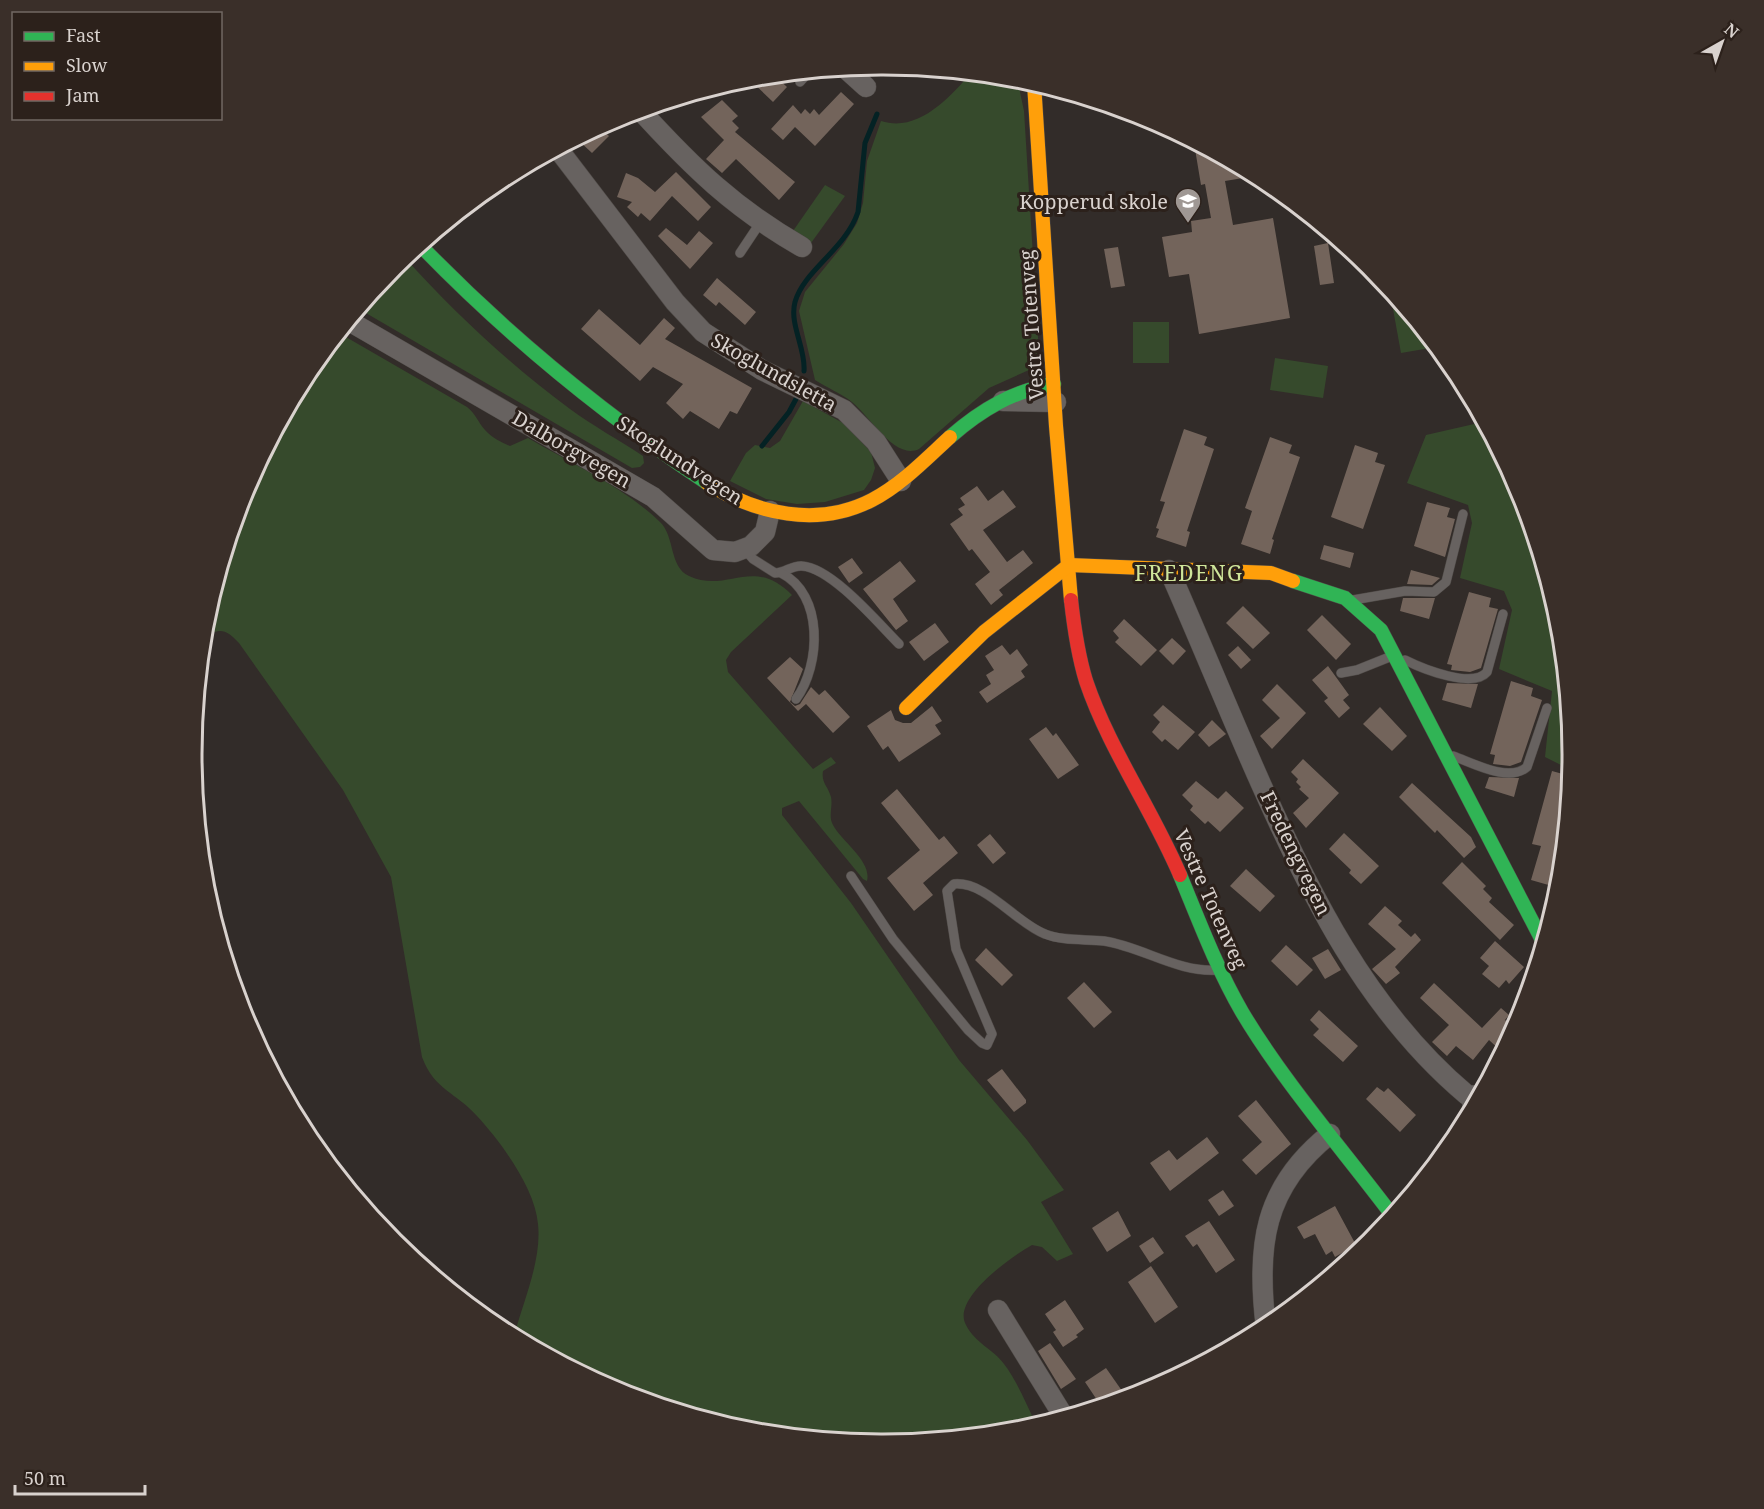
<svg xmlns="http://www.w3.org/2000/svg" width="1764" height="1509" font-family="'Noto Serif',serif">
<rect width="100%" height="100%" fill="#322c29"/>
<g fill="#364a2c">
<path d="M 971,73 L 1017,78 L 1024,111 L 1039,353 L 1029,370 L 989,388 L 919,449 C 895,461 869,415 852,402 C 841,393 827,388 815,380 L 799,311 L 805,292 L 844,244 L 857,223 L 863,203 L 867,161 L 881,121 C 918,133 949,98 971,73 Z"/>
<polygon points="825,185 845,196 811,243 793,231"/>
<path d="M 405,258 C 454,312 510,365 570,409 C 593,426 619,440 643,456 L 644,463 L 640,467 L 632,468 L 359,309 L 394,266 Z"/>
<polygon points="1395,297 1436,347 1401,353 1391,298"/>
<rect x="1133" y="322" width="36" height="41"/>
<path d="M 339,333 L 467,407 C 475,413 478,422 485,430 C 492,438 501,442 510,446 L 528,438 C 572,464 623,486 660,522 C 675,536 669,567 689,576 C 728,594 752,555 792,595 L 731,652 L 726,660 L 728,672 L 813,769 L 831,757 L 836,763 L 823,771 C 821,783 828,786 831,797 C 833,807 828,816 833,825 C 842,842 872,861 867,881 L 863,879 L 799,801 L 782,808 L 782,815 L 851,903 L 959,1060 L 1027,1140 L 1064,1190 L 1041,1202 L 1073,1254 L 1057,1261 L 1042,1247 L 1032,1245 C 1012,1256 951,1299 966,1325 C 975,1343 993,1349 1004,1364 C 1018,1382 1026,1405 1037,1425 L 1016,1431 L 882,1444 L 747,1431 L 618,1392 L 514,1336 C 523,1302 542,1260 538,1224 C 535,1188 501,1142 477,1116 C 457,1093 434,1090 422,1057 L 391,877 L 343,790 L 239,643 C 226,629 220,627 203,638 L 205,620 L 245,490 L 308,371 Z"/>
<polygon points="1275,358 1328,366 1323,398 1270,390"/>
<polygon points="803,401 843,423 871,452 875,468 871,480 864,490 825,502 797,504 766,499 730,481 746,453 755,445 770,448 780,441"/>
<polygon points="1483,422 1520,491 1559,620 1572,755 1571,770 1545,757 1552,691 1499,669 1512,610 1504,591 1460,578 1472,523 1468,505 1407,483 1426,435"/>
</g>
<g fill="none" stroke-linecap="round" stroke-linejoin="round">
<g stroke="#042224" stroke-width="5">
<path d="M 804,371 C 806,349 789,324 795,302 C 804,270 845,250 858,212 L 865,143 L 877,114"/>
<polyline points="762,446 789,412 796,399"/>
</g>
</g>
<g fill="#73645b">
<polygon points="774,75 787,87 773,102 748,78"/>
<polygon points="841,92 854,104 815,146 795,127 783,140 771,129 793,105 801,114 805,109 810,114 814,109 819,115"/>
<polygon points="722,100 738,116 732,121 739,128 735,132 795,182 779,200 736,159 722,173 706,159 724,140 701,117"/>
<polygon points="599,127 609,136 592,153 577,139"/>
<polygon points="1194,143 1255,176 1225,181 1233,225 1273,218 1290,318 1199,334 1189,274 1169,277 1162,237 1192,232 1191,221 1211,218 1205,184 1201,185"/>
<polygon points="676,172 711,207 698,221 672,196 650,221 641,213 638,217 627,207 632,202 617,197 626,173 638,178 655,192"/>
<polygon points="666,228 687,245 699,231 713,243 690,269 658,236"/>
<polygon points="1328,243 1334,283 1320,285 1314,246"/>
<polygon points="1118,247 1125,286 1111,288 1104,249"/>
<polygon points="717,278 756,312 745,325 719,302 716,306 703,295"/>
<polygon points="599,309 640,345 664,318 675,328 665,339 752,388 737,414 730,411 719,429 690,411 683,419 666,403 683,384 653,367 640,381 581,329"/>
<polygon points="1184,429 1207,437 1204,445 1214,449 1187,531 1190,532 1186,547 1156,537 1159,529 1156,528 1165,502 1160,501"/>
<polygon points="1270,437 1292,445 1289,453 1300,457 1272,539 1274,540 1270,554 1241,544 1252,511 1245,508"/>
<polygon points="1355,445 1378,453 1375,462 1385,465 1363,529 1331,517"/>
<polygon points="977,486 988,501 1003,490 1016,507 983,530 1007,562 1023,550 1033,563 999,590 1003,595 991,605 975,584 990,572 972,549 969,551 950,524 963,515 958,509 965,505 960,498"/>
<polygon points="1427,502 1450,508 1447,517 1455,519 1445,557 1414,546"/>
<polygon points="1324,545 1354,553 1350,568 1320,559"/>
<polygon points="852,558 863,573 849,583 838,567"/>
<polygon points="900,561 916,581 893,599 908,621 896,630 863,589"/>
<polygon points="1411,570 1440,578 1432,585 1407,584"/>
<polygon points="1469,592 1491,598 1489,607 1498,609 1481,668 1470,672 1451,670 1452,665 1447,664"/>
<polygon points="1403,598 1435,598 1429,619 1400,611"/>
<polygon points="1243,606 1270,633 1253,649 1226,623"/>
<polygon points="1322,615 1351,644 1336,660 1307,630"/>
<polygon points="1124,619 1157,650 1141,666 1115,642 1119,638 1113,631"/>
<polygon points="935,623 949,642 924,661 909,642"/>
<polygon points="1172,638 1186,651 1173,665 1159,651"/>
<polygon points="1002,645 1010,655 1017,649 1028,665 1021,671 1025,677 987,703 979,692 991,684 986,675 994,670 985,656"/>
<polygon points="1238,646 1251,660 1241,669 1228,655"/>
<polygon points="790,657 803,669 790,702 795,706 800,704 811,687 819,695 825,690 850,717 833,733 806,704 798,711 767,678"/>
<polygon points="1328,666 1349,695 1343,700 1350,708 1339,718 1324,701 1328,698 1312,680"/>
<polygon points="1511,681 1533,688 1531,696 1542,700 1521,762 1510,766 1493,764 1495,755 1490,754"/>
<polygon points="1447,683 1478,684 1471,708 1442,700"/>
<polygon points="1277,684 1306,713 1272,749 1260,736 1280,718 1262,700"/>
<polygon points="1163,705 1195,732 1178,750 1165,739 1162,742 1152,732 1160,722 1153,715"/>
<polygon points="932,706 942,721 935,725 941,734 899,762 888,746 883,750 867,726 891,710 895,720 903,723 911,723"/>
<polygon points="1380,707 1407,736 1392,751 1363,724"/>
<polygon points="1212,720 1226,734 1209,747 1198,735"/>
<polygon points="1046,727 1053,736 1056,733 1079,765 1058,779 1029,739"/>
<polygon points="1303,759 1339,793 1306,828 1293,813 1309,798 1299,789 1301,787 1296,782 1298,779 1291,772"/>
<polygon points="1552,771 1570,776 1559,888 1531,880 1541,846 1532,844"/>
<polygon points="1489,777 1519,778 1514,797 1485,788"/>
<polygon points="1196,781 1218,799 1226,791 1244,808 1220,832 1208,821 1205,824 1190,810 1193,806 1182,795"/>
<polygon points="1412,783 1471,837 1476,847 1464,858 1437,830 1435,833 1399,797"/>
<polygon points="897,789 939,840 944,836 958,853 923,883 933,895 914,911 887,878 920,850 881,803"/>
<polygon points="1344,833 1379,866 1361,884 1349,873 1351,870 1329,849"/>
<polygon points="990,834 1006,853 993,864 977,845"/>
<polygon points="1462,862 1486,886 1483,889 1492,898 1489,902 1514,925 1500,940 1442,883"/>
<polygon points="1246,869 1275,896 1260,912 1230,886"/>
<polygon points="1385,906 1402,921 1398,925 1411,937 1415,933 1421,940 1395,967 1400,973 1386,984 1372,969 1396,949 1368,924"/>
<polygon points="1495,941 1524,967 1509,984 1506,980 1499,988 1482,974 1489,966 1480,958"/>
<polygon points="1286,945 1313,970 1297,986 1271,961"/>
<polygon points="986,948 1013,975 1002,986 975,960"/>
<polygon points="1328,949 1341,970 1325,979 1312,958"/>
<polygon points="1084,982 1112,1012 1094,1028 1067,998"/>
<polygon points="1434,983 1482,1028 1501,1008 1509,1015 1505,1020 1514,1028 1502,1052 1489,1040 1473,1060 1456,1046 1447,1056 1432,1042 1449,1025 1420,998"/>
<polygon points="1319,1010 1358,1046 1343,1062 1313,1035 1319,1029 1310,1020"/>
<polygon points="1002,1069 1026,1100 1026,1103 1014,1112 987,1080"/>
<polygon points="1377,1087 1384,1092 1388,1088 1416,1115 1400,1132 1366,1099"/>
<polygon points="1256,1100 1291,1144 1256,1175 1242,1160 1262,1142 1238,1116"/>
<polygon points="1207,1137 1219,1153 1170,1191 1150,1163 1169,1150 1177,1160"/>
<polygon points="1223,1190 1234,1206 1219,1216 1208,1200"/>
<polygon points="1335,1206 1356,1245 1335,1257 1332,1251 1326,1255 1315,1234 1304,1239 1297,1227"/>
<polygon points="1118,1211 1131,1236 1107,1252 1092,1228"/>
<polygon points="1209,1221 1235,1260 1216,1273 1197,1244 1193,1247 1185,1236"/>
<polygon points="1153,1237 1164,1253 1150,1263 1139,1246"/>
<polygon points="1151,1266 1178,1307 1155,1323 1128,1282"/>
<polygon points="1065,1300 1084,1329 1076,1335 1078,1337 1063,1347 1053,1332 1056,1330 1045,1314"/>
<polygon points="1050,1343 1076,1379 1061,1389 1038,1351"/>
<polygon points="1106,1368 1127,1398 1101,1406 1085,1382"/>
</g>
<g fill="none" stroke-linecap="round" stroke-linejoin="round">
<g stroke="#4f4a47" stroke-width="10">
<g id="lane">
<polyline points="800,82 809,72"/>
<polyline points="740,253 760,223"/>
<path d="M 745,550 L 753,559 L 775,573 C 785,573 792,565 802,566 C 832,568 878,623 899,644"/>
<path d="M 781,573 C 824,594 821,665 796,699"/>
<polyline points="1353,600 1405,591 1434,592 1446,582 1463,514"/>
<path d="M 1405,660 C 1423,669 1473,689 1487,672 L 1503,614"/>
<polyline points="1341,673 1357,670 1392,656"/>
<path d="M 1453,756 C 1473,763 1509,783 1527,767 L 1547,708"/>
<path d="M 851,876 L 893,939 L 968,1030 L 982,1043 L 987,1045 L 992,1034 L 956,949 L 947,891 L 954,884 C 986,881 1016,923 1045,934 C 1062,941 1085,939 1104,941 C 1143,947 1178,973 1218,970"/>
<polyline points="1467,1095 1467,1116"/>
</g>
</g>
<g stroke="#4f4a47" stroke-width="21">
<g id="street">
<polyline points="845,68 866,87"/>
<path d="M 640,110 C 693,168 734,208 802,247"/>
<polyline points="558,149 675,302 703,332 762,370 844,410 876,442 901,481"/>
<polyline points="349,321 653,497 713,550 735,552 751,546 765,532 770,511"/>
<polyline points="1003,401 1056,402"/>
<path d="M 1169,570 C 1199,638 1227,707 1257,775 C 1309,893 1367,1011 1467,1095 L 1478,1096"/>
<polyline points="998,1310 1064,1417"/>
<path d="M 1266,1328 C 1256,1247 1263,1187 1330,1134"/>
</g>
</g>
<g stroke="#4f4a47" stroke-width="15">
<g id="fast">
<path d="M 420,245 C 507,335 602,413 707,483"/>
<path d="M 950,437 C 982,409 1013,391 1054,384"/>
<polyline points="1293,581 1345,598 1381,630 1543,942"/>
<path d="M 1180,875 C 1199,921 1217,969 1242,1012 C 1283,1081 1343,1150 1392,1215"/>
</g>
</g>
<g stroke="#4f4a47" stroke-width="15">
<g id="slow">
<polyline points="1034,83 1056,426 1071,600"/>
<path d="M 707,483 C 756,514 818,528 872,500 C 901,485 926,459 950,437"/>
<polyline points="906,708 984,632 1069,565 1271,573 1293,581"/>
</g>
</g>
<g stroke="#4f4a47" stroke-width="15">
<path id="jam" d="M 1071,600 C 1074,627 1078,655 1086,681 C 1109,749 1152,809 1180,875"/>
</g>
<use href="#lane" stroke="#676260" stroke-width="9"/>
<use href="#street" stroke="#676260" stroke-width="20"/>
<use href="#fast" stroke="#30b455" stroke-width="14"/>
<use href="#slow" stroke="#ff9f0a" stroke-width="14"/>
<use href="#jam" stroke="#e5322d" stroke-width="14"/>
</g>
<defs>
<g id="school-pin" transform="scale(1.35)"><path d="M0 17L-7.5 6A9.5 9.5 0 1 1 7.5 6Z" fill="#9f9894" stroke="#2c211b"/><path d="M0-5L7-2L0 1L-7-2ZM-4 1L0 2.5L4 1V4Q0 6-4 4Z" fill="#fff"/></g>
</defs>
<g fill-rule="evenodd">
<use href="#school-pin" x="1188" y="201"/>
</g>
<g text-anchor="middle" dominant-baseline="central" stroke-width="6" stroke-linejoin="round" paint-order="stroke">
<g font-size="20" fill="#d9d2ce" stroke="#2c211b" text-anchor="end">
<text x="1168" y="201">Kopperud skole</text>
</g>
<g font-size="20" fill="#d9d2ce" stroke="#2c211b">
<text transform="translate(1031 325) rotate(-94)">Vestre Totenveg</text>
<text transform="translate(774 372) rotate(29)">Skoglundsletta</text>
<text transform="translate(572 449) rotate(30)">Dalborgvegen</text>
<text transform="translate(680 460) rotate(33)">Skoglundvegen</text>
<text transform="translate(1296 853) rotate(64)">Fredengvegen</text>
<text transform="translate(1211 899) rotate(66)">Vestre Totenveg</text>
</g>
<g font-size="21" letter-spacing="1.5" fill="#cfe59a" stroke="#2c211b">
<text x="1189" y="573">FREDENG</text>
</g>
</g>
<path d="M0 0H1764V1509H0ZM881 75H883A679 679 0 0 1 1562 754V755A679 679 0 0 1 883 1434H881A679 679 0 0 1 202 755V754A679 679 0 0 1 881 75Z" fill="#3a2f29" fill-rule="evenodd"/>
<path fill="none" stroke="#d9d2ce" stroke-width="3" d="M881 75H883A679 679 0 0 1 1562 754V755A679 679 0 0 1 883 1434H881A679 679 0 0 1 202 755V754A679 679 0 0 1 881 75Z"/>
<rect x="12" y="12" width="210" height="108" fill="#2c211b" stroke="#716863" stroke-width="1.5"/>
<rect x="24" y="32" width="30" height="9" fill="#30b455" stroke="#716863" stroke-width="1.5"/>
<text x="66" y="42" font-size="18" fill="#d9d2ce">Fast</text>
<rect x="24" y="62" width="30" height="9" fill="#ff9f0a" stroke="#716863" stroke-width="1.5"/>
<text x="66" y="72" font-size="18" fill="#d9d2ce">Slow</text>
<rect x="24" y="92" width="30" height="9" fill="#e5322d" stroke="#716863" stroke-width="1.5"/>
<text x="66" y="102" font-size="18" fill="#d9d2ce">Jam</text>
<g transform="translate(1722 42) rotate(40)" stroke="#2c211b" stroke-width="4.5" paint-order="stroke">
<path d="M0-4.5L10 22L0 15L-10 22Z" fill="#d9d2ce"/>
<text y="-9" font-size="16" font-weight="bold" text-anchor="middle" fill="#d9d2ce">N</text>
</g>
<path d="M15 1485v9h130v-9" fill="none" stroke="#d9d2ce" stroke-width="3"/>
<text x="24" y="1485" font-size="18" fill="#d9d2ce" stroke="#2c211b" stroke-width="4.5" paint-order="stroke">50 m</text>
</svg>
